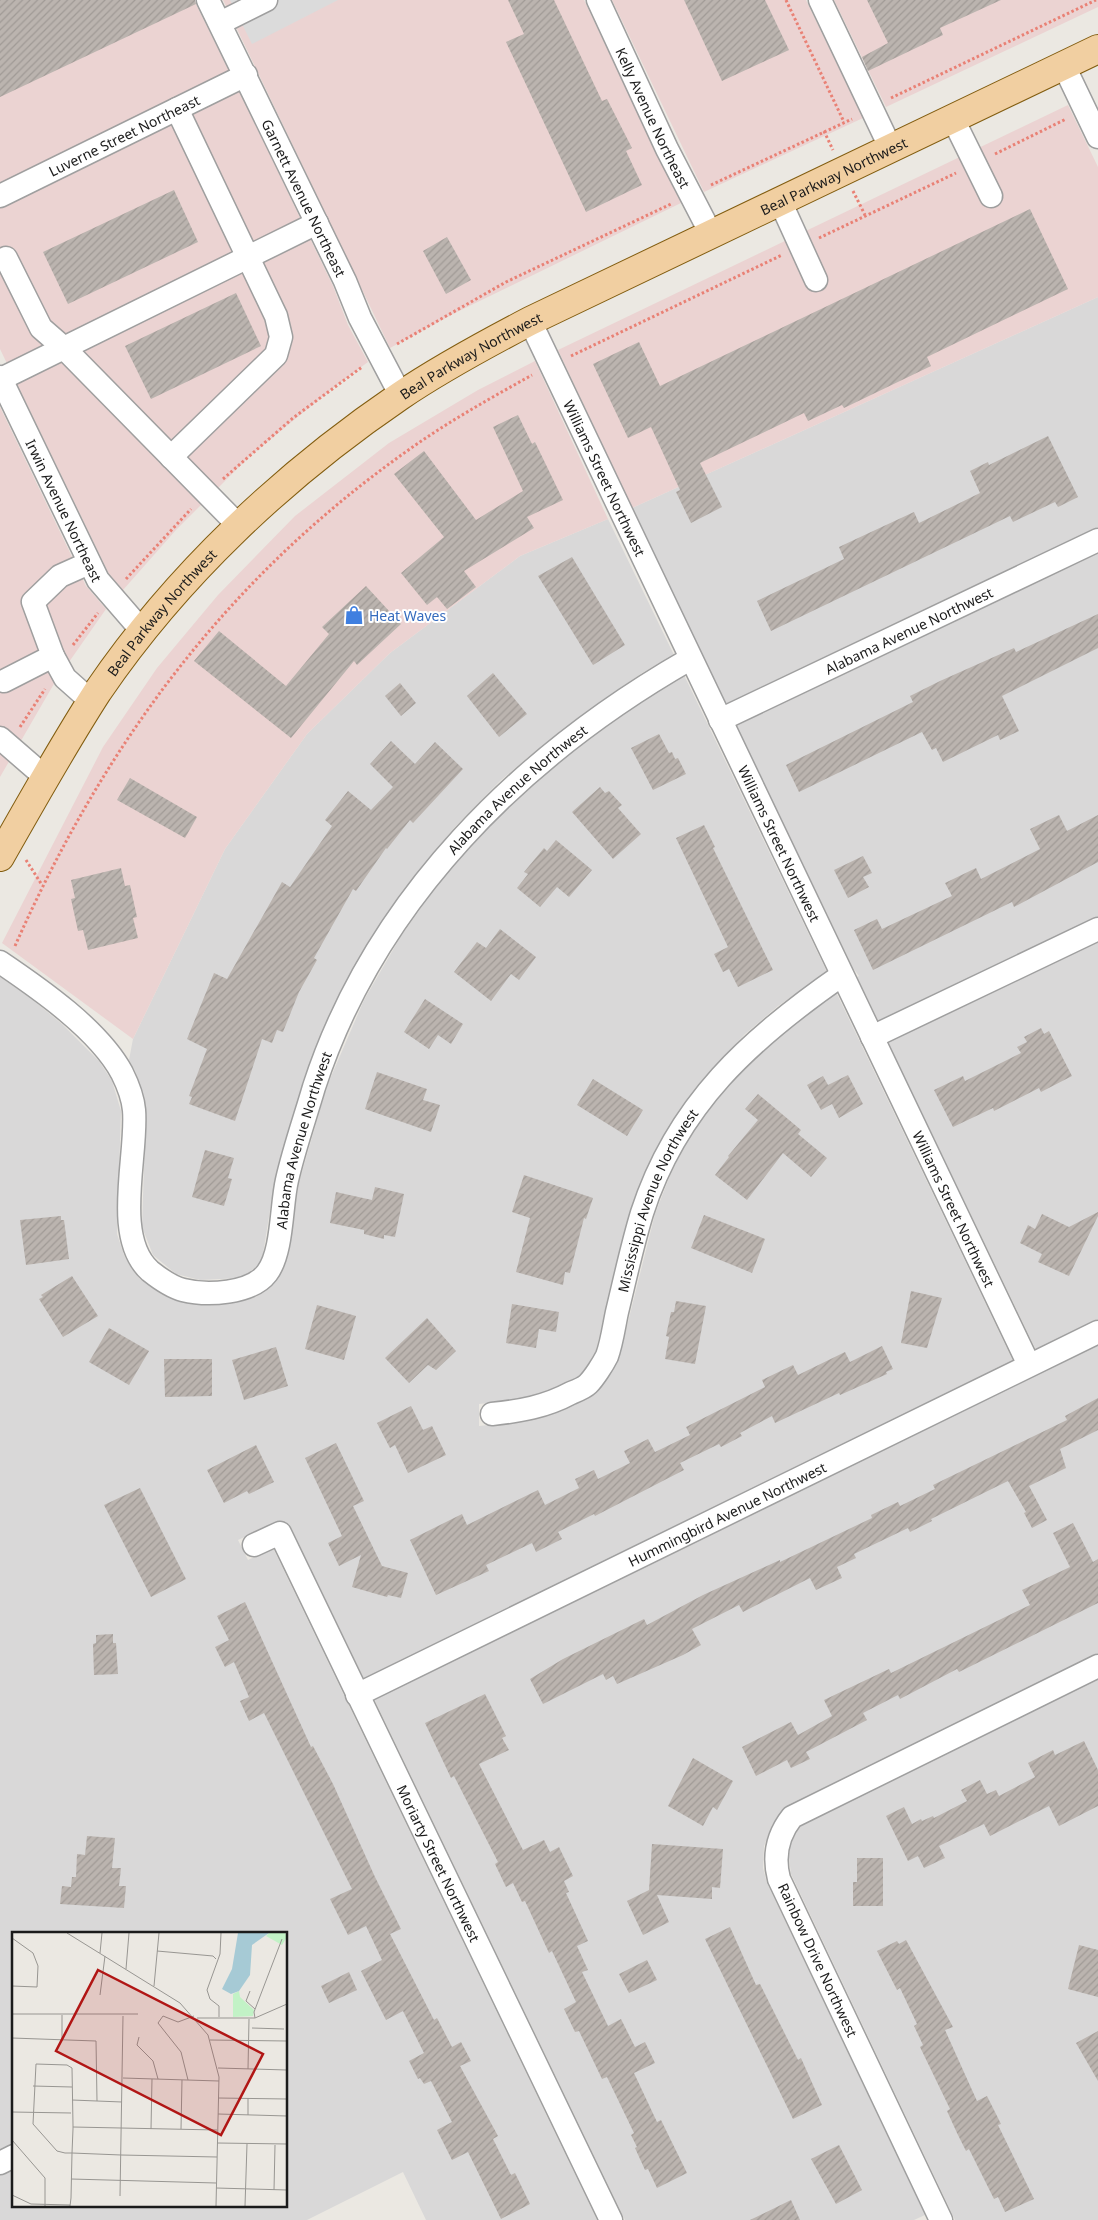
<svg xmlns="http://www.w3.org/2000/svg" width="1098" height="2220" font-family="'Noto Sans',sans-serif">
<defs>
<pattern id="building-hatch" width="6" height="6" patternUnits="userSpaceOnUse" patternTransform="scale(1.25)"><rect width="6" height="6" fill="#bbb4af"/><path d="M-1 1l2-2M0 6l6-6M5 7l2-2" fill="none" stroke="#a09a96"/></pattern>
</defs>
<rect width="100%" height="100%" fill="#ebe8e2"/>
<g fill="#d9d8d8">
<polygon points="1098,297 1098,527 726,704 632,508"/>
<polygon points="608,519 674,655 642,673 581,716 527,758 500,781 454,828 415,876 381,926 325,1029 303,1082 275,1179 263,1254 259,1265 241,1278 200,1280 176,1274 153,1255 142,1227 146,1107 135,1071 129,1060 133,1039 225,849 307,734 390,653 520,556"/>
<polygon points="1098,552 1098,917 879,1022 857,977 859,976 853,968 736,725"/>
<polygon points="684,675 827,972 778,1006 745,1034 713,1068 688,1099 670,1125 649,1166 631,1209 595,1354 579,1377 551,1391 526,1399 479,1404 479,1426 528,1421 558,1412 598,1390 619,1358 655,1214 671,1173 691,1134 732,1080 762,1049 792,1023 836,992 1013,1361 364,1679 291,1527 275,1523 238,1540 248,1560 273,1548 597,2220 426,2220 403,2172 307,2220 0,2220 0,2175 14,2168 14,2206 286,2206 286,1934 14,1934 14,2144 0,2151 0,977 28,996 62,1024 99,1061 112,1081 121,1111 117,1234 124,1255 132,1269 140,1279 163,1295 178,1300 194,1303 242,1301 256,1297 269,1287 281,1273 287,1258 299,1182 327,1086 364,1000 401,936 435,888 472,842 517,796 594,733 655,691"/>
<polygon points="1098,942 1098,1319 1036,1350 888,1042"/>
<polygon points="1098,1344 1098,1653 787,1807 772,1825 764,1846 763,1868 767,1883 925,2215 914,2220 625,2220 374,1699"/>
<polygon points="1098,1678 1098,2220 955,2220 791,1874 788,1850 800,1825"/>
</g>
<g fill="#ebd3d2">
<polygon points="0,0 194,0 229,71 0,183"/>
<polygon points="223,0 584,0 681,203 455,313 390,348"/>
<polygon points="612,0 806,0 863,118 704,192"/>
<polygon points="834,0 1098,0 1098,7 886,107"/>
<polygon points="239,91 333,286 348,325 368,362 338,384 250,456 176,530 123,590 109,574 0,349 0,208"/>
<polygon points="1068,105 1098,167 1098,297 632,508 558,350"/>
<polygon points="535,361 608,519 520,556 390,653 307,734 225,849 133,1039 2,943 103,747 157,668 218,595 295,516 389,443 478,390"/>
<polygon points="0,407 86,586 106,609 55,682 0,777"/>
</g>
<polygon fill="#dbdbdb" points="230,0 338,0 252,44"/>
<g fill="url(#building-hatch)">
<polygon points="0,0 195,0 196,4 0,97"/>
<polygon points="508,0 554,0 602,101 607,99 632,148 626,151 642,185 586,212 506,42 524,34"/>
<polygon points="684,0 765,0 789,50 722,81"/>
<polygon points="867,0 1001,0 940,28 943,35 868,71 862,57 888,43"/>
<polygon points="174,190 198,242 68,304 43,252"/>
<polygon points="1030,209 1068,289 927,357 931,366 844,408 842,405 808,421 804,413 700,463 722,507 691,523 676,492 680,490 651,427 628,438 593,364 639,342 660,386"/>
<polygon points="447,237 471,280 446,294 423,251"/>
<polygon points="236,293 261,346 151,399 125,346"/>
<polygon points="518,415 532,444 535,442 563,500 527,517 534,528 464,571 476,587 447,609 437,597 427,605 401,573 444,537 394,474 424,451 476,520 523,491 493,427"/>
<polygon points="1048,436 1078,497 1058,507 1055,502 1013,522 1010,516 771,631 757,601 844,559 839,547 871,532 914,512 919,523 980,493 970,471 988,462 989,465"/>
<polygon points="572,557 625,645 593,665 538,576"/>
<polygon points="366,586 401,624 357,665 354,661 291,738 194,661 219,631 286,686 329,634 322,627"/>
<polygon points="1098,614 1098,648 1002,696 1019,731 1000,740 998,735 943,762 936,748 932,750 922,732 799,792 786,765 913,702 910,696 940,681 1014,648 1016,652"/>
<polygon points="493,673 527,714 499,737 467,696"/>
<polygon points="400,683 416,703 401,716 385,696"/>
<polygon points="659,734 669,753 672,752 675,759 678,758 686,774 653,790 631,748"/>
<polygon points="391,741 415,764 435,742 463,769 413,823 410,820 387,849 386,848 356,891 353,889 314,958 317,960 299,992 283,1032 277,1030 272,1043 262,1039 235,1121 189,1104 192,1097 189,1096 207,1049 187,1039 214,973 227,979 282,882 290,887 332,826 325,820 348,791 371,810 393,787 370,764"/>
<polygon points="130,778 197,817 185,838 117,800"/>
<polygon points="600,787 605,793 609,791 622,805 618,808 641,834 613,859 572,812"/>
<polygon points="1059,815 1067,831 1098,815 1098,862 1014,907 1012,902 873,970 854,930 877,919 882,929 952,896 945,883 976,868 981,879 1040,849 1030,829"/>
<polygon points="704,825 715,847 713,848 773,970 738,987 729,969 723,972 714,954 728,947 676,838"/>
<polygon points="556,840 592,870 569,897 557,887 540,907 517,888 528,874 524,872 544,848 547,851"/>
<polygon points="863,856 872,873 863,877 869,887 848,898 834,870"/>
<polygon points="121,868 125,886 130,885 137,917 133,918 138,938 88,950 83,930 78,931 71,899 75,898 71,880"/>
<polygon points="500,929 536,957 519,980 511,974 491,1001 454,972 477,942 486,948"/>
<polygon points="425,999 463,1024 451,1044 438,1035 429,1049 404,1032"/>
<polygon points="1041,1028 1044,1034 1049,1031 1072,1076 1041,1092 1039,1088 994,1111 993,1108 953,1127 934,1090 963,1076 965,1081 1021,1053 1017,1047 1027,1042 1024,1037"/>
<polygon points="377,1072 427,1089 423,1100 440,1105 431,1132 365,1109"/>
<polygon points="848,1075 863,1104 839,1118 832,1104 821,1110 807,1085 823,1076 828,1085"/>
<polygon points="593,1079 643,1110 627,1136 577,1105"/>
<polygon points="758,1094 801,1130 798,1134 827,1158 811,1177 783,1153 747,1200 715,1175 729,1157 728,1156 758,1120 745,1109"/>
<polygon points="205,1150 234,1158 228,1178 232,1179 224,1206 192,1197"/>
<polygon points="524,1175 593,1198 586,1219 584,1218 570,1273 565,1272 563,1285 516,1272 530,1218 512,1212"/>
<polygon points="375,1187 404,1194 395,1237 384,1235 384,1239 364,1234 364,1230 330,1223 336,1192 372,1200"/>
<polygon points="1098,1212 1098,1216 1069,1276 1038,1262 1042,1254 1020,1243 1028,1225 1035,1229 1042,1214 1069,1227"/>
<polygon points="704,1215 765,1239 752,1273 691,1248"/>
<polygon points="61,1216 61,1220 64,1220 69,1259 26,1265 20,1220"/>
<polygon points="72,1276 98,1316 63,1337 39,1299 43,1297 41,1295"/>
<polygon points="911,1291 942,1298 927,1348 901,1343"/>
<polygon points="676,1301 706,1306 695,1364 665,1359 669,1337 666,1336 671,1312 674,1312"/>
<polygon points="512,1304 559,1312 556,1332 539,1329 536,1348 506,1343"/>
<polygon points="317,1305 356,1316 344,1360 305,1349"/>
<polygon points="427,1318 456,1351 436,1370 428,1365 409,1383 385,1358"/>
<polygon points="109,1328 149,1351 129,1385 89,1362"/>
<polygon points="882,1346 893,1369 886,1372 887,1374 840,1395 839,1393 775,1423 772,1416 740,1433 742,1436 721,1447 719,1444 680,1463 684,1470 595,1516 594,1514 558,1532 562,1539 536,1552 532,1543 486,1565 489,1571 436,1595 410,1540 462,1514 467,1525 538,1490 545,1505 579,1488 575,1479 594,1470 598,1479 630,1463 624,1451 648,1439 655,1452 690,1435 686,1427 765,1387 762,1380 793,1365 798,1375 845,1352 850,1362"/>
<polygon points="276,1347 288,1386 244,1400 232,1360"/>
<polygon points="164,1359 212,1359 212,1396 165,1397"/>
<polygon points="1098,1398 1098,1430 1060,1449 1066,1468 1029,1486 1047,1520 1032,1528 1024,1513 1026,1512 1008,1481 931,1519 932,1521 910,1532 908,1528 854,1554 856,1558 837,1567 842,1578 816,1590 810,1578 743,1612 739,1605 692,1629 701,1645 683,1655 617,1684 613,1676 606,1680 603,1674 543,1704 530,1679 563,1659 644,1619 647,1625 703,1595 780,1560 780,1562 872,1518 871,1515 898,1502 900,1506 935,1489 933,1485 1067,1420 1065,1416"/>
<polygon points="411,1406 423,1430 432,1426 446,1455 408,1473 395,1445 390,1448 377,1423"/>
<polygon points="336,1443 364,1501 353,1506 382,1566 408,1573 401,1598 388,1595 387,1597 352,1587 361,1555 339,1566 328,1543 342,1536 305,1458"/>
<polygon points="256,1445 274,1482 249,1494 247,1491 224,1503 207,1470"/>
<polygon points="140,1488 186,1579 151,1597 104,1505"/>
<polygon points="1073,1523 1093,1562 1098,1559 1098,1603 959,1672 957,1669 900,1699 898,1695 863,1713 867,1720 806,1752 810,1759 791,1768 787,1760 756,1776 742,1747 791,1722 798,1735 832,1716 824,1700 889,1669 891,1673 1030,1605 1022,1590 1070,1567 1053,1533"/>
<polygon points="245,1602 311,1747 313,1746 333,1784 375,1877 401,1929 390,1934 434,2020 437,2018 452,2047 461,2042 471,2061 460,2066 498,2136 493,2139 511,2175 515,2173 530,2204 501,2219 468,2152 452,2160 437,2130 452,2122 431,2081 424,2084 420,2078 418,2079 409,2061 424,2053 403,2011 386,2020 361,1971 382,1960 366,1926 348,1935 330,1899 352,1889 264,1713 249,1721 240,1701 249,1697 234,1662 225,1667 215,1647 229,1640 217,1616"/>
<polygon points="113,1634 113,1643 116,1643 118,1674 94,1675 93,1644 96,1643 96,1635"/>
<polygon points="485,1694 506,1736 502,1738 509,1750 479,1764 523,1850 544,1840 550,1852 559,1847 573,1876 564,1881 569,1892 566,1893 588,1941 577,1946 588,1970 582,1972 608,2026 621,2019 635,2047 645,2042 655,2063 634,2073 657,2122 661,2120 687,2173 657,2188 648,2169 645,2170 635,2148 637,2147 631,2135 634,2133 607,2077 602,2079 579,2031 575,2032 564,2009 576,2002 552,1951 549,1953 525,1901 522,1902 513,1883 506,1887 495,1864 498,1862 454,1776 451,1778 425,1723"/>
<polygon points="1084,1741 1098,1770 1098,1806 1059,1826 1049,1806 990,1836 984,1824 939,1846 945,1858 924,1868 918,1856 908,1861 886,1816 904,1807 912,1824 921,1819 922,1821 933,1816 934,1818 967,1801 961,1790 980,1780 987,1794 996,1790 999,1796 1035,1777 1028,1763 1053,1750 1055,1755"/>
<polygon points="693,1758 733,1781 717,1810 713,1807 703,1826 668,1806"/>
<polygon points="87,1836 115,1838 112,1868 121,1868 119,1886 126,1886 124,1908 60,1904 62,1886 71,1887 72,1877 76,1877 77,1854 85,1855"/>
<polygon points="652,1844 723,1849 720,1888 712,1887 712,1899 657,1895 669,1922 643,1935 627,1901 649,1890"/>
<polygon points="857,1858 883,1858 883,1906 853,1906 853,1882 857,1882"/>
<polygon points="730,1927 756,1985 760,1984 798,2060 801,2058 822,2105 793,2119 705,1939"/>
<polygon points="906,1940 953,2027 945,2030 977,2101 987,2096 1001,2124 998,2125 1034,2199 1005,2212 998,2197 994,2199 969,2149 966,2151 957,2133 947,2111 950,2109 920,2047 923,2045 914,2026 917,2024 900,1988 897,1990 877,1951 897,1941 899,1944"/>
<polygon points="1079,1945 1098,1950 1098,1997 1068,1989"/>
<polygon points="647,1960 657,1980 629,1993 619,1974"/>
<polygon points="349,1972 357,1990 329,2003 321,1986"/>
<polygon points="1098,2031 1098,2081 1076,2043"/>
<polygon points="839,2145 862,2190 836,2204 811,2159"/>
<polygon points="791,2200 800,2220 750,2220"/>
</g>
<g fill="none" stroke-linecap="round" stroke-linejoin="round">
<g stroke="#9f9f9f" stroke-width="25">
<g id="minor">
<path id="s1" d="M 208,0 L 345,281 L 360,318 L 401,396"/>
<path id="s2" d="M 598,0 L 667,149 L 711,234"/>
<polyline points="820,0 891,149"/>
<polyline points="220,23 266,0"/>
<polyline points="1064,66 1098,137"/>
<polyline points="953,119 991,196"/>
<path id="s3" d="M 0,196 L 246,75"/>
<polyline points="780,201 816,280"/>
<polyline points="6,258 41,328 64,348 240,527"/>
<path id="s4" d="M 530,321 L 1029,1365"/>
<path id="s5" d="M 0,377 L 98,580 L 143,632"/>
<polyline points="1,379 317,223"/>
<polyline points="171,457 276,355 281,337 276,316 177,109"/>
<polyline points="53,656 65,678 92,702"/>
<polyline points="4,681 53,656 33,602 60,576 89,563"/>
<path id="s6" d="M 720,720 L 1098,540"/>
<polyline points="0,738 45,777"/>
<path id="s7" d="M 0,962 C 40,989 99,1030 122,1073 C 127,1083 133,1099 134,1110 C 138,1155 112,1237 150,1271 C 160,1279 171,1287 183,1290 C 207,1296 251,1294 267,1273 C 283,1252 281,1205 287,1180 C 294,1149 305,1118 314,1087 C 375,899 522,755 690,659"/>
<polyline points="872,1037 1098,929"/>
<path id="s8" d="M 492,1414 C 520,1411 545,1407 571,1393 C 576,1391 584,1388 588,1384 C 594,1378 603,1364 607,1356 C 612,1342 614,1326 617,1312 C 625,1279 632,1246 642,1213 C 677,1104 751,1038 842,975"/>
<path id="s9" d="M 254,1545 L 280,1533 L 611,2220"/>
<path id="s10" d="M 357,1695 L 1098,1332"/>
<polyline points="0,2163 14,2156"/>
<path d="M 941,2220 L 779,1879 C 773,1856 777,1836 792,1817 L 1098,1666"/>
</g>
</g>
<g stroke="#825d10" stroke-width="30">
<g id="major">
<path id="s11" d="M 0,857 C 32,801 63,745 98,691 C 177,575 284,475 400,396 C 441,368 486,344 530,321 L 1098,49"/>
</g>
</g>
<g stroke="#e98175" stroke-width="3" stroke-dasharray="2.5 2.5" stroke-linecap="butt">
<polyline points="786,0 844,122"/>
<polyline points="891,98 1096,0"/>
<polyline points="824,131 833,150"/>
<polyline points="995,154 1066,119"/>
<polyline points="711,185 852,119"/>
<polyline points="853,191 865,215"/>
<polyline points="819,238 956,173"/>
<polyline points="397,344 506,282 671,204"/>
<polyline points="571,356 782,255"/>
<polyline points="223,479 293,418 362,367"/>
<polyline points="126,579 191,509"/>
<polyline points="73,645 98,613"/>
<polyline points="20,727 45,689"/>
<polyline points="26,860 42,885"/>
<path d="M 15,946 C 104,745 226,579 407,451 C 446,423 489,399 532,375"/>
</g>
<use href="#minor" stroke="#fff" stroke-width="22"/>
<use href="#major" stroke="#f1cfa1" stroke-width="28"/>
</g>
<defs>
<g id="shop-bare" transform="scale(1.5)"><path d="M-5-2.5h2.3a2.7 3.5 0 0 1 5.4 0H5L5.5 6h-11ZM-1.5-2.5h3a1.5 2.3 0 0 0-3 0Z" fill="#3f7fe0" stroke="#fff" stroke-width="2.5" paint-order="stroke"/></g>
</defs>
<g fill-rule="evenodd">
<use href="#shop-bare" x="354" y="615"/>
</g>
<g text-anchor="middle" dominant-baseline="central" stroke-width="4" stroke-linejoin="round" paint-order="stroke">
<g font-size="14" fill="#1b1b1b" stroke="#fff">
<text stroke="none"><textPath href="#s2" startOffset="130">Kelly Avenue Northeast</textPath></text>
<text stroke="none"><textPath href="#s3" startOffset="138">Luverne Street Northeast</textPath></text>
<text stroke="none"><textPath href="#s11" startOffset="1104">Beal Parkway Northwest</textPath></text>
<text stroke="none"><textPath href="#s1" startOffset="220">Garnett Avenue Northeast</textPath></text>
<text stroke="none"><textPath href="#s11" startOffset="699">Beal Parkway Northwest</textPath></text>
<text stroke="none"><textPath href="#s4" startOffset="174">Williams Street Northwest</textPath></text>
<text stroke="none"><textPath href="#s5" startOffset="148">Irwin Avenue Northeast</textPath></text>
<text stroke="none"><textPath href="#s11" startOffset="294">Beal Parkway Northwest</textPath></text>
<text stroke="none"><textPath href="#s6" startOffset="209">Alabama Avenue Northwest</textPath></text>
<text stroke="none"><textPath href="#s7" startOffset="1058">Alabama Avenue Northwest</textPath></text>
<text stroke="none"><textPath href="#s4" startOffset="579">Williams Street Northwest</textPath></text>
<text stroke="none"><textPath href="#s7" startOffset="638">Alabama Avenue Northwest</textPath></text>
<text stroke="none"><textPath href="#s8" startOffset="300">Mississippi Avenue Northwest</textPath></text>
<text stroke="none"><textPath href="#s4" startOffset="984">Williams Street Northwest</textPath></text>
<text stroke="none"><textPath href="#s10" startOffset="412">Hummingbird Avenue Northwest</textPath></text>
<text stroke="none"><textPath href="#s9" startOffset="395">Moriarty Street Northwest</textPath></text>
<text transform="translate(818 1960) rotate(65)">Rainbow Drive Northwest</text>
</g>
<g font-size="14" fill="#366cbe" stroke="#fff" text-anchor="start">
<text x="369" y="615">Heat Waves</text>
</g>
</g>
<g transform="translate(12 1932)">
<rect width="275" height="275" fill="#ebe8e2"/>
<path d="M 257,1 L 273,1 L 275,5 L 270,13 L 254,4 ZM 227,59 L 228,65 L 242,78 L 241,84 L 221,85 L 221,62 Z" fill="#c2f2c6"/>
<path d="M 226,1 L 257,1 L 240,13 L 238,43 L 227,59 L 219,62 L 210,57 L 220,37 Z" fill="#a6cad5"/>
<path fill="none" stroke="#989692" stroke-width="1" d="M 55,1 L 168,71 L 196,103 L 207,145 L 204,274M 0,6 L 21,21 L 26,34 L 25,55 L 0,54M 145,19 L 201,24 L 204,27M 88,21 L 90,1M 114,37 L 117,1M 142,54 L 147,1M 238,59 L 234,69 L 243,77M 88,63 L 93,24M 0,82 L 126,82M 207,85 L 207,74 L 198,67 L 195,58 L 208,22 L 209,1M 185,86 L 243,86 L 275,72M 243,86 L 242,80 L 270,7M 240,96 L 272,97M 127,105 L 125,113 L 141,129 L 146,147M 0,106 L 84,109 L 85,169M 50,108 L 50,83M 198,108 L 275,109M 206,136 L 275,138M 236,137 L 237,87M 111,146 L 207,149M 176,148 L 169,120 L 146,91 L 151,84 L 166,90 L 182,84M 21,154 L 60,155M 206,166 L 275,167M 60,168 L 110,170M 0,180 L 59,181M 206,182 L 275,184M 236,183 L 236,166M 61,195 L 205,198M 139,197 L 140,147M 169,197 L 170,148M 0,208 L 33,246 L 33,274M 205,211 L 275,212M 59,247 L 204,251M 204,256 L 275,258M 262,258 L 263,213M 0,263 L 19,272 L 58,273M 108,264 L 111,84M 58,274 L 59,266 L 60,221 L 61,197 L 61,193 L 60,136 L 55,133 L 24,132 L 21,192 L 45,219 L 53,221 L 60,221 L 109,223 L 205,225M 233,274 L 235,212"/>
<path fill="#b11615" fill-opacity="0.15" stroke="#b11615" stroke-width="2.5" d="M 86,38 L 251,122 L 209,203 L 44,119 Z"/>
<rect width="275" height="275" fill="none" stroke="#1b1b1b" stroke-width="2.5"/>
</g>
</svg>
